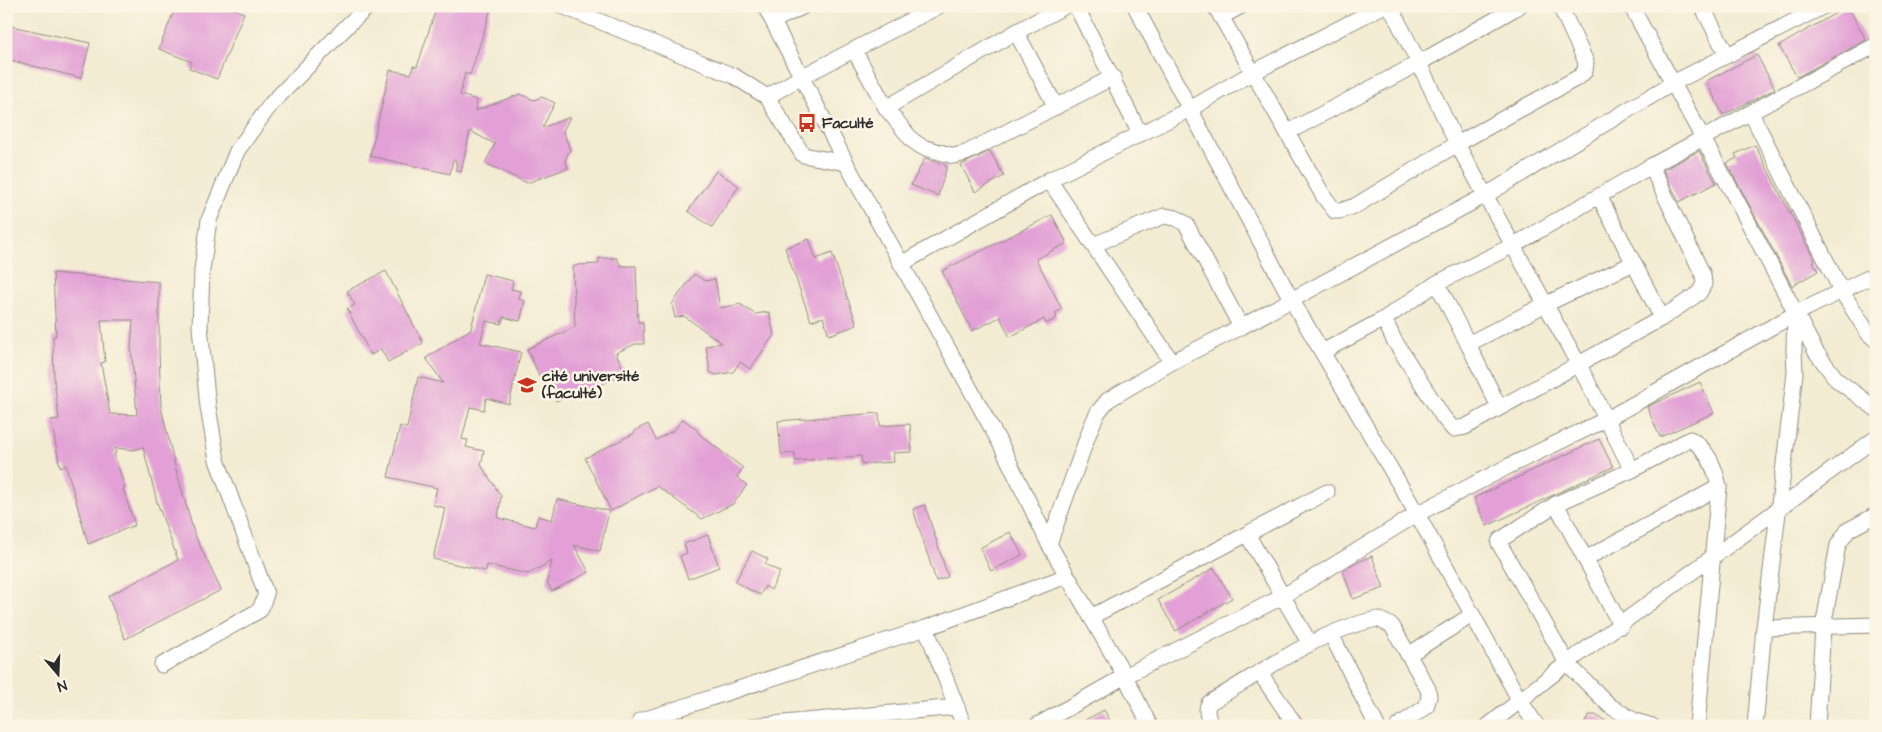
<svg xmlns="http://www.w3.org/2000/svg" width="1882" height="732" font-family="'Architects Daughter',sans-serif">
<rect width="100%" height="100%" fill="#fcf5e5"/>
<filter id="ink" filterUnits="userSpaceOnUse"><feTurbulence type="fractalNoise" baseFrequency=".02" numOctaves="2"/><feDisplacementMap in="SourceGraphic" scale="10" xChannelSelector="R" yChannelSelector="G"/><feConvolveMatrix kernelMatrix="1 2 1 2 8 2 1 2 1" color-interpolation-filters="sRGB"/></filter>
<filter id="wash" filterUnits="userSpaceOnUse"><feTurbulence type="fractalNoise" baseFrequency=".0096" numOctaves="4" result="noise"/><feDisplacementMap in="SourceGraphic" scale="20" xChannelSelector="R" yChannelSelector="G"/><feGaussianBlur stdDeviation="1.12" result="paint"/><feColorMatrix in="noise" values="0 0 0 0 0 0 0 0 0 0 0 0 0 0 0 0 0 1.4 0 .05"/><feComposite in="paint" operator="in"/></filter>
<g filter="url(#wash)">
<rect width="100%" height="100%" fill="#f3ecd3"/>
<g id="blocks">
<g fill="#e2a0d6" fill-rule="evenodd">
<polygon points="176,6 227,6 244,13 217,79 189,68 192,62 159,49"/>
<polygon points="437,6 492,6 470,75 465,73 460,95 477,100 475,111 520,94 534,100 542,97 555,103 542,128 570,117 563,131 570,150 565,160 568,168 527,183 485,163 495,144 470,131 461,172 456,171 456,160 453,160 450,174 370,156 390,70 411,74 413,66 417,67"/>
<polygon points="1848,6 1866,40 1797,77 1779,46"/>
<polygon points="6,25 90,43 81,78 6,59"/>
<polygon points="1757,55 1775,89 1723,115 1706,81"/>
<polygon points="1755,145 1815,261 1813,262 1818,271 1792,286 1727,163 1737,158 1735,154"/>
<polygon points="990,151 1004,176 975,192 961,165"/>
<polygon points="1699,151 1716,183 1679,202 1663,170"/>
<polygon points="925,158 947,166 938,196 911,185"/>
<polygon points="716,171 739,186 712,227 688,211"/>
<polygon points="1052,215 1067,243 1036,259 1062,309 1055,313 1057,318 1046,324 1044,319 1010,337 1000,317 972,331 942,271"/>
<polygon points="809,239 816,259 832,253 857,325 829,335 823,317 811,321 785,248"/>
<polygon points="599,258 617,258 621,266 636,266 638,322 643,322 644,344 635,344 616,353 625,373 600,385 581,390 556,401 550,388 545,388 527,349 575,327 573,267 578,265 599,264"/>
<polygon points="386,271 423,343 388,362 381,349 371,355 347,309 355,305 347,291"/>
<path d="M 53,273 L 159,282 L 159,351 L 161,407 L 175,466 L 194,533 L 221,590 L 125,639 L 108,596 L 178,560 L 157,502 L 143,447 L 134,450 L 115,448 L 116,453 L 114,454 L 125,488 L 123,489 L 135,525 L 88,544 L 66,465 L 60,467 L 51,420 L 59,419 L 54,380 L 53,336 L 56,336 ZM 101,320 L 133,320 L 131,346 L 137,415 L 110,414 L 101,363 L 105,362 Z"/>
<polygon points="484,274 513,281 511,289 521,291 519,299 525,301 520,321 503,317 501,324 486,321 480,343 521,352 509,404 486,398 484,410 470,407 462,439 468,440 466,447 484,451 481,465 501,496 498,518 535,527 538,516 552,520 557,499 609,511 600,551 574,545 589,572 552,591 547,582 552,561 528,574 487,565 486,571 433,559 445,508 433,505 437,488 388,477 400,426 407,428 418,377 443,383 426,358 471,329"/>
<polygon points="694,274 705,281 715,279 720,308 740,304 755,314 769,312 774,335 750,369 740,362 733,372 716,375 710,372 706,346 722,343 684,316 675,318 672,304"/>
<polygon points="1700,382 1714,413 1660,437 1647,407"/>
<polygon points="879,413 880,426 910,424 912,452 893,453 894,462 862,464 861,456 795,461 795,453 781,454 778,421"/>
<polygon points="683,419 696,429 699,434 743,468 737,477 747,485 733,504 702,519 657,486 611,511 585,458 633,434 636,430 648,424 656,440 674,430"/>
<polygon points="1599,439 1613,467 1487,526 1474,498"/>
<polygon points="925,505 948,577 936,581 913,509"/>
<polygon points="1010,532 1022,555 991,571 980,548"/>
<polygon points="708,535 719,567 688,579 680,556 687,553 684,544"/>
<polygon points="752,551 768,559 765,564 780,572 771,590 765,586 760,595 735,582"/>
<polygon points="1372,556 1384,588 1353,599 1343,571 1358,562"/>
<polygon points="1214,568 1232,598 1176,631 1158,600"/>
<polygon points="1104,710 1113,726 1074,726"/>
<polygon points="1589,715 1595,715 1615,726 1583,726"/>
</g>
</g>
</g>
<g filter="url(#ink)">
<use href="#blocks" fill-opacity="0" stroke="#8f8c7f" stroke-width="1"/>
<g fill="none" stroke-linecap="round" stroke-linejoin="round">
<g stroke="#8f8c7f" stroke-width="17">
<g id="minor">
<polyline points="562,6 734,76 767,97 803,155 846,163"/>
<polyline points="765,6 846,163 1001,445 1049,544 1125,676 1150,726"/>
<polyline points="1065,6 1016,32 886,108 912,140 922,147 954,156 966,153 1113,77"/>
<polyline points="1076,6 1140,134"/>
<polyline points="1135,6 1291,299 1417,514 1520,701 1537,726"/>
<polyline points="1215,6 1324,197 1335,211 1340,211 1355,206 1457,144 1419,63 1390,6"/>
<polyline points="1560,6 1586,62 1585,71 1579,77 1457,144 1579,365 1632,470"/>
<polyline points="1631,6 1736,199 1816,352 1837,380 1876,409"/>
<polyline points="1702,6 1727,55"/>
<polyline points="1221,17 1241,6"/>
<polyline points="773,21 804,6"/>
<polyline points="1016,32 1056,107"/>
<polyline points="854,50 886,108"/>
<polyline points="767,97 801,77 939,6"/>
<polyline points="1751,113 1842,292 1868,333 1876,340"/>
<polyline points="1288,132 1419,63 1519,6"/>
<polyline points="1651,166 1703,275 1704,284 1699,293 1662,318 1465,427 1453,429 1443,417 1394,340 1384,319 1437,283 1514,245 1651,166 1876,45"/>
<polyline points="1049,180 1172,362"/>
<polyline points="1599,196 1662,318"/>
<polyline points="1093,245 1164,216 1176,218 1186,224 1241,327"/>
<polyline points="901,264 1049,180 1190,109 1252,73 1383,6"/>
<polyline points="1437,283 1468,344 1546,304 1634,263"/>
<polyline points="1468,344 1499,407"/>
<polyline points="1322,352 1384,319"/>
<polyline points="1556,504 1621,626"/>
<polyline points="1049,544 1091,427 1098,412 1108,400 1172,362 1241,327 1486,195 1673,83 1824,6"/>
<polyline points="1585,559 1719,487"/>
<polyline points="1091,617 1247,534"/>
<polyline points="926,628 964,726"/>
<polyline points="1764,628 1876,625"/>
<polyline points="1331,634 1377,726"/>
<polyline points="1310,644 1247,534 1327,492"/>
<polyline points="1408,655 1472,615"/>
<polyline points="162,665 260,610 266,594 217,460 208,407 200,327 202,270 209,220 237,151 271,104 349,24 369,6"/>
<polyline points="1260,673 1296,726"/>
<polyline points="639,726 640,721 926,628 1067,576"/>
<polyline points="752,726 957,707"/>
<polyline points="1036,726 1125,676 1282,597 1417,514 1509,466 1607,419 1795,314 1876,274"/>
<path d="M 1212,726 C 1208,719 1205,710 1209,703 C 1259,674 1321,629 1378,619 L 1392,626 L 1428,689 L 1429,697 L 1426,707 L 1398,726"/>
<polyline points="1488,726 1567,663 1876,438"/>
<path d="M 1652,726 L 1635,721 L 1610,706 L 1567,663 L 1499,543 L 1500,540 L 1556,504 L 1632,470 L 1690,439 C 1708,449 1715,468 1719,487 L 1697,726"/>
<polyline points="1755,726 1764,628 1795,373 1794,350 1795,315"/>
<polyline points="1817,726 1823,627 1838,545 1848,530 1876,515"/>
</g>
</g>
<use href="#minor" stroke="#fff" stroke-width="15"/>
</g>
</g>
<defs>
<g id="bus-bare" transform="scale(1.5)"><path d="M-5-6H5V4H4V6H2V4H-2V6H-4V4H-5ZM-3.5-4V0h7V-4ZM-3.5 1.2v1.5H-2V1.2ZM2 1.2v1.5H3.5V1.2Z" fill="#c8321e" stroke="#fcf5e5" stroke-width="2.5" paint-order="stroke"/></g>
<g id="university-bare" transform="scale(1.5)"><path d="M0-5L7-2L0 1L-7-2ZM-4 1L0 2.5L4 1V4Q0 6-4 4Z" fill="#c8321e" stroke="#fcf5e5" stroke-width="2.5" paint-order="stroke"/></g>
</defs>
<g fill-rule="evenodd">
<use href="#bus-bare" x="807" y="123"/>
<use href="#university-bare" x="527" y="385"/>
</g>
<g text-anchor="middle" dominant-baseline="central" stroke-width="5" stroke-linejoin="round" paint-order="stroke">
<g font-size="15" font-weight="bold" fill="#2b2b2b" stroke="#fcf5e5" text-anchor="start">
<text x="822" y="123">Faculté</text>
<text x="542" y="376">cité université<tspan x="542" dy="17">(faculté)</tspan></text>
</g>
</g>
<rect width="1882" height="732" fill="none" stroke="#fcf5e5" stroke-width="25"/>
<g transform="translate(58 674) rotate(161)" stroke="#fcf5e5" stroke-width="4" paint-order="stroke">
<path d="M0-4L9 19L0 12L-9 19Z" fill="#2b2b2b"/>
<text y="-8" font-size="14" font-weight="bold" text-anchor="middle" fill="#2b2b2b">N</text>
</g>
</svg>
